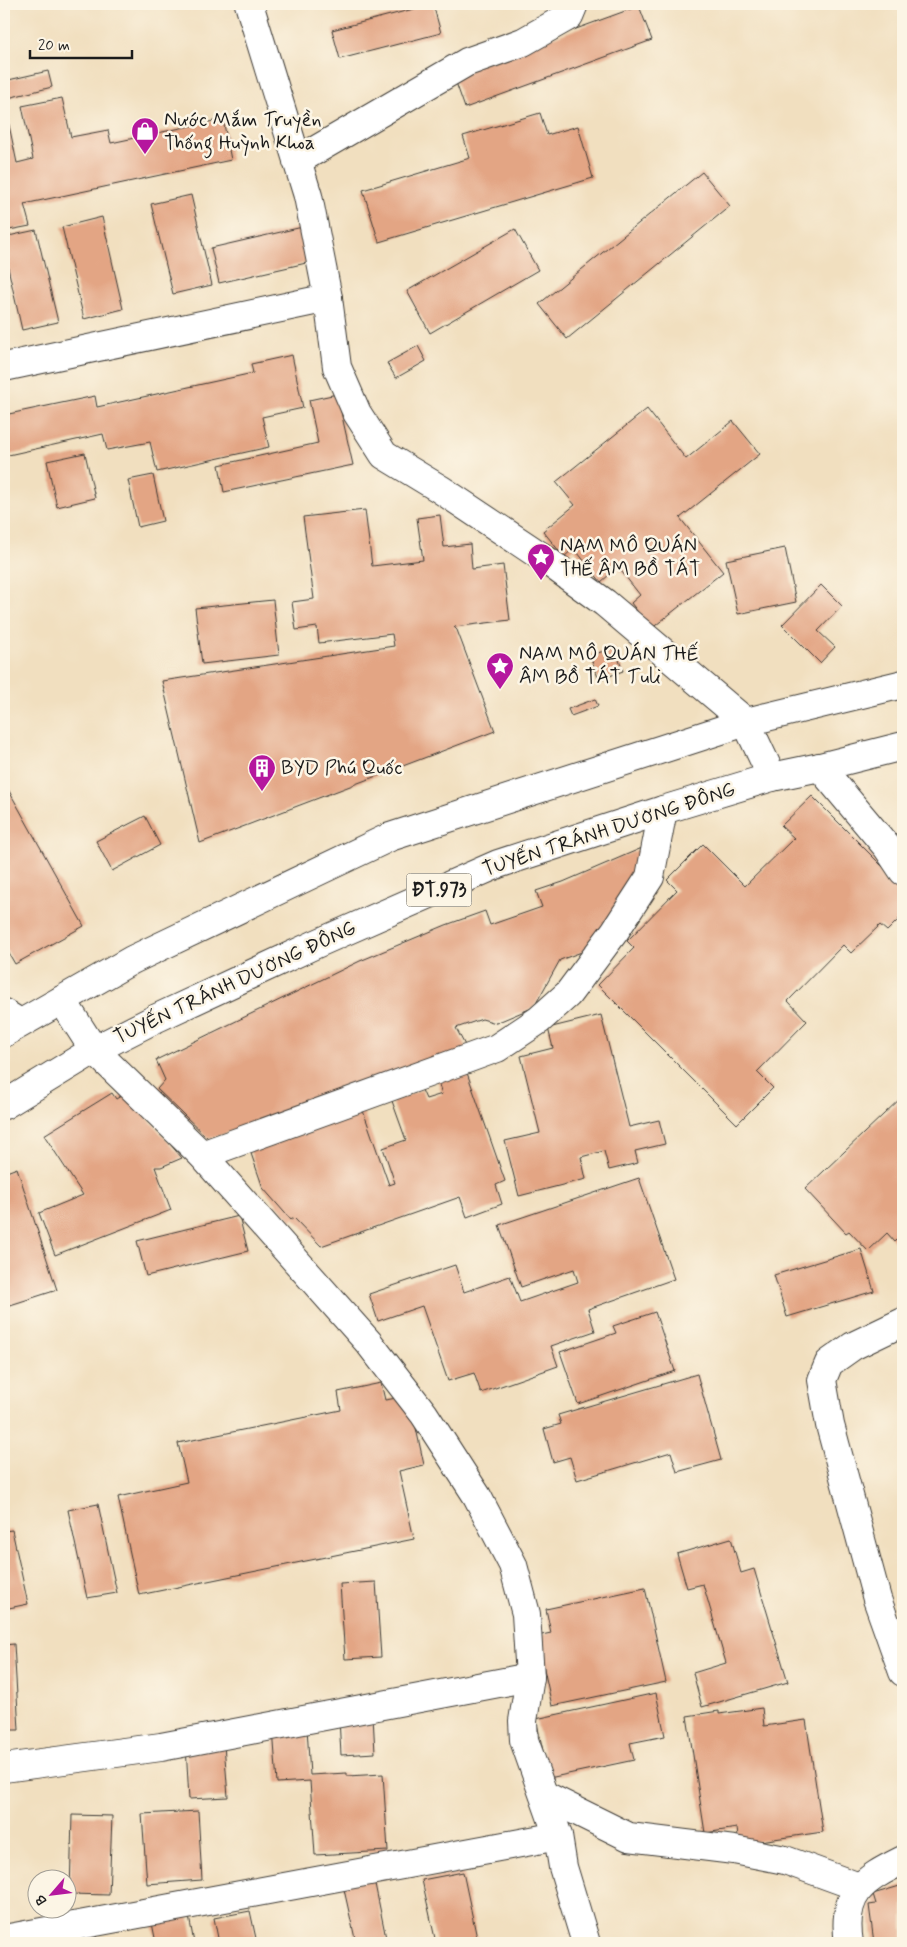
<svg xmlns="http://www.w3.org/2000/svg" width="907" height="1947" font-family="Mynerve,sans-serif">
<rect width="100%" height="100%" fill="#fcf5e5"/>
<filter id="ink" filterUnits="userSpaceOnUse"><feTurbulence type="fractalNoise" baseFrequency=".02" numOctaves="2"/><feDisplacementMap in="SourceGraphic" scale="10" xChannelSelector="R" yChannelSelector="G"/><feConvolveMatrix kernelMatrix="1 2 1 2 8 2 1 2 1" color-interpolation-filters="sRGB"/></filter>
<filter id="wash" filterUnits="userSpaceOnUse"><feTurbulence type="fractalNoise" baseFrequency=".0096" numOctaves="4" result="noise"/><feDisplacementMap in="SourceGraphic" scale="20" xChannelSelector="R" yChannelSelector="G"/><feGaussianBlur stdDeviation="1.12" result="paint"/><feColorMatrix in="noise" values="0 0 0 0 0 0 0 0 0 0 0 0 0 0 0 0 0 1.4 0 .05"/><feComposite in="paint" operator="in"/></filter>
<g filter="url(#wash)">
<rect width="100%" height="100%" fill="#f1dfbf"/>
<g id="blocks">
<g fill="#e3a584">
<polygon points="433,4 441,33 340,59 332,30"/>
<polygon points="639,6 652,40 465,108 453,74"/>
<polygon points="48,71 52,87 4,99 4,81"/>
<polygon points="62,98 71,137 108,130 111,143 223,119 231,160 24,204 30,226 4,231 4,112 6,111 17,163 33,159 22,106"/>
<polygon points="540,113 547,135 578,126 593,178 379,242 363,190 470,158 463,136"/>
<polygon points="702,172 730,206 567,339 539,304"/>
<polygon points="191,195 212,285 173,294 151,204"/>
<polygon points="102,217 123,309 84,319 62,227"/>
<polygon points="307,226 315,261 219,283 211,248"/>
<polygon points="515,229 538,270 430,333 407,291"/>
<polygon points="36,230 58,322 22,330 4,250 4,237"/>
<polygon points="418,346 426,361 396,378 387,363"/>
<polygon points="292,355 303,408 262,417 269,447 157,472 150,442 107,450 103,434 4,456 4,415 95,396 97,407 253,373 251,364"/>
<polygon points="337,394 353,465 224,492 219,465 318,443 309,400"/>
<polygon points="647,409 686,459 733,421 760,454 680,518 723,572 651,629 631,603 640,595 618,567 601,582 574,548 564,557 543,531 575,505 556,482"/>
<polygon points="85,453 95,498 57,507 47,461"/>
<polygon points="153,475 163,521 138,527 128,480"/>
<polygon points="365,510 372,566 423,560 417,518 440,515 444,547 470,544 472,569 503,565 510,620 454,627 457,630 495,731 200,843 162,681 394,646 392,634 319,643 317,627 296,630 292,602 314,599 303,517"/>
<polygon points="785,548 796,602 738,614 726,560"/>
<polygon points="821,585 842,606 818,631 835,647 820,663 782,625"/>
<polygon points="273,600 279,655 202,664 195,608"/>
<polygon points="614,647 623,671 599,680 590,656"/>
<polygon points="595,699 598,706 571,716 568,709"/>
<polygon points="4,782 84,926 15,964 4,945"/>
<polygon points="812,796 903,887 903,915 887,931 880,925 851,953 843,945 788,1001 807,1021 757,1072 773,1088 737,1124 598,985 634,948 627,941 677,890 667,880 703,844 745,886 794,838 781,826"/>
<polygon points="145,816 160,845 112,871 96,841"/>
<polygon points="642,848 642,870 587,950 560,960 534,1007 496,1023 482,1019 456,1028 469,1053 209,1139 157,1089 165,1080 156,1060 360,961 446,925 485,911 490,925 542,907 536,891 563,882"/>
<polygon points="601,1015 629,1127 659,1120 665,1144 635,1151 638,1163 609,1170 604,1151 581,1157 586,1179 519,1196 505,1141 540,1133 521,1056 553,1048 548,1028"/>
<polygon points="466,1070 505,1181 496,1185 502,1204 467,1217 460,1197 321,1246 294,1218 291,1220 263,1188 247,1142 360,1102 389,1185 395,1183 383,1148 406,1140 392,1101 422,1090 426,1099 442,1094 437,1079"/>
<polygon points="112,1093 116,1099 126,1093 182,1158 161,1167 155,1167 171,1210 55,1255 39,1213 83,1195 44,1135"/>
<polygon points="903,1096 903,1234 895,1242 887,1233 868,1251 849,1231 846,1233 805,1189"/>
<polygon points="17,1168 57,1290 4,1307 4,1173"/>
<polygon points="639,1178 674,1279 588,1309 595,1331 551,1346 558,1366 481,1393 474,1373 448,1381 422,1306 378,1321 369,1294 455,1265 464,1292 510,1276 520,1302 578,1282 574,1269 521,1287 499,1225"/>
<polygon points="239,1216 248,1251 146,1276 137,1241"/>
<polygon points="861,1249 874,1291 787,1317 774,1275"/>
<polygon points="655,1312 675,1371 578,1404 560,1352 616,1333 613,1326"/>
<polygon points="697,1374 721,1460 677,1472 671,1452 577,1480 570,1457 553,1462 544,1429 561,1424 558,1415"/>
<polygon points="381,1383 385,1400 409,1396 424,1465 399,1471 414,1539 139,1595 118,1497 187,1482 178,1443 341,1410 338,1392"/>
<polygon points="98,1504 117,1593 87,1598 68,1510"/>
<polygon points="12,1530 28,1604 4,1609 4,1531"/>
<polygon points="731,1538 741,1573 754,1569 788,1682 702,1707 693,1673 726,1663 703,1584 687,1588 677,1554"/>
<polygon points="376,1582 381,1657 345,1659 340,1584"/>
<polygon points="645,1588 666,1682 552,1706 537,1636 551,1633 546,1609"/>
<polygon points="14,1644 19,1730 4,1730 4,1645"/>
<polygon points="656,1693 665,1736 630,1743 634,1760 549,1778 536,1719"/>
<polygon points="762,1708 764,1726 806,1720 823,1832 739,1844 737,1828 705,1833 687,1716 719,1711 719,1714"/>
<polygon points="373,1716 375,1753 341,1755 339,1718"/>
<polygon points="307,1728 310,1775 347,1773 347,1776 383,1774 388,1851 315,1855 310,1781 277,1783 273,1729"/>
<polygon points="224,1744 228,1797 189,1799 186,1746"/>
<polygon points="198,1811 202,1880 147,1884 142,1814"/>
<polygon points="72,1815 112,1816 109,1895 70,1894"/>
<polygon points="463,1872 478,1943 436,1943 422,1880"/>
<polygon points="374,1879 387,1943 356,1943 343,1885"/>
<polygon points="903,1885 903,1943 874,1943 869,1905 876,1904 873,1894"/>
<polygon points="188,1911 194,1943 156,1943 151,1918"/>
<polygon points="250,1911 257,1943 219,1943 214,1918"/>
<polygon points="95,1933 97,1943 61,1943 60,1940"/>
</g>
</g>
</g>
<g filter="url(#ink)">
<use href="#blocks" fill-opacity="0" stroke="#3c3934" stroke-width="1"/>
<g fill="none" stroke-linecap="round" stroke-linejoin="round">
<g stroke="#3c3934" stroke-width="30">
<g id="minor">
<polyline points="249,4 308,196 328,298 337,367 357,413 384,455 440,489 539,555 605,603 746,722"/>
<polyline points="297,161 467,62 523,42 569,16 574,4"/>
<polyline points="4,367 328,298"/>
<polyline points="820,767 887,847 903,871"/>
<polyline points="4,1013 20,1023"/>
<polyline points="94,1050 202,1155 369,1343 424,1414 477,1496 513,1565 526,1614 530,1677 523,1721 524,1740 558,1836 563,1867 586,1943"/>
<polyline points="202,1155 497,1048 539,1020 568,994 615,931 650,877 663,810"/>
<polyline points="903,1322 853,1346 829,1363 822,1380 830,1425 877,1599 903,1672"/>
<polyline points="4,1768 161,1747 530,1677"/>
<polyline points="544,1795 629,1837 734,1850 785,1860 859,1887"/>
<polyline points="4,1939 558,1836"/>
<path d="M 849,1943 C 841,1893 863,1880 903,1860"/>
</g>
</g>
<g stroke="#3c3934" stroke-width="30">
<g id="major">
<polyline points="746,722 772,777"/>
<polyline points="62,1000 94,1050"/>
<polyline points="4,1033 132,960 390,837 746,722 903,684"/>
<polyline points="4,1105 94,1050 157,1018 316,944 498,864 663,810 772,777 820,767 903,746"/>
</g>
</g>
<use href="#minor" stroke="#fff" stroke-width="28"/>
<use href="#major" stroke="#fff" stroke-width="28"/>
</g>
</g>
<defs>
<g id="shop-pin" transform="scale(1.4375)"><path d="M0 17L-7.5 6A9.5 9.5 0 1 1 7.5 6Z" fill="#b5179e" stroke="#fcf5e5"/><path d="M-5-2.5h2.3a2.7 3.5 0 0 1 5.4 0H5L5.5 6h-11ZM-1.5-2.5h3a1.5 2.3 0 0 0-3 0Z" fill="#fff"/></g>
<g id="sight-pin" transform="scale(1.4375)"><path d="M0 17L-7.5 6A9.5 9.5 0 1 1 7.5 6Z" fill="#b5179e" stroke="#fcf5e5"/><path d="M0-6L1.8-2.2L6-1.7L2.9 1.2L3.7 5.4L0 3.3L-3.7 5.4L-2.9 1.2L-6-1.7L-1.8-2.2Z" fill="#fff"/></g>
<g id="building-pin" transform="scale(1.4375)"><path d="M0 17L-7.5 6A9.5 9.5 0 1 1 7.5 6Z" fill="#b5179e" stroke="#fcf5e5"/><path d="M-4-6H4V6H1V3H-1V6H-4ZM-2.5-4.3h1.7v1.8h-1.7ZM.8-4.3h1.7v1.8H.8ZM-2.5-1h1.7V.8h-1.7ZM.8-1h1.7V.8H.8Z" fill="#fff"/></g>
</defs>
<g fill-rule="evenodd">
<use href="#shop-pin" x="145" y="131"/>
<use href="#sight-pin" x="541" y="557"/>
<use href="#sight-pin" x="500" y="666"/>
<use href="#building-pin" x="262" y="768"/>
</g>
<g text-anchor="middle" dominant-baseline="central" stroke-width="5" stroke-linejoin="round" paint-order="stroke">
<rect fill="#fcf5e5" stroke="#5f5d58" stroke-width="1" x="406.5" y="873.5" width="65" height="33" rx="4"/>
<g font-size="19" font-weight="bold" fill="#1c1c1c">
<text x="439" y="890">ĐT.973</text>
</g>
<g font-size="20" fill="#1c1c1c" stroke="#fcf5e5" text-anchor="start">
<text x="164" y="120">Nước Mắm Truyền<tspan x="164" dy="23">Thống Huỳnh Khoa</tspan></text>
<text x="560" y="546">NAM MÔ QUÁN<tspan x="560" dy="23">THẾ ÂM BỒ TÁT</tspan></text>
<text x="519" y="654">NAM MÔ QUÁN THẾ<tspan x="519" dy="23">ÂM BỒ TÁT Tuli</tspan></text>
<text x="281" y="768">BYD Phú Quốc</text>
</g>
<g font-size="20" fill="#1c1c1c" stroke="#fcf5e5">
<text transform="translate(609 830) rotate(-18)">TUYẾN TRÁNH DƯƠNG ĐÔNG</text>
<text transform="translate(235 983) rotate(-25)">TUYẾN TRÁNH DƯƠNG ĐÔNG</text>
</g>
</g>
<rect width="907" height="1947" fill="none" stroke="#fcf5e5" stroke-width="20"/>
<g transform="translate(52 1894) rotate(242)"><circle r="24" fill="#fcf5e5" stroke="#a29e95"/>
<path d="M0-4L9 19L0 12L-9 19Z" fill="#b5179e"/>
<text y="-8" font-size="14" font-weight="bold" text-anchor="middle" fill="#1c1c1c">B</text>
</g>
<path d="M30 50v8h102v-8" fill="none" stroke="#1c1c1c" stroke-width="2.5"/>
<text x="38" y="50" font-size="15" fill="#1c1c1c" stroke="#fcf5e5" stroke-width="4" paint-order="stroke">20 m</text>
</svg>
